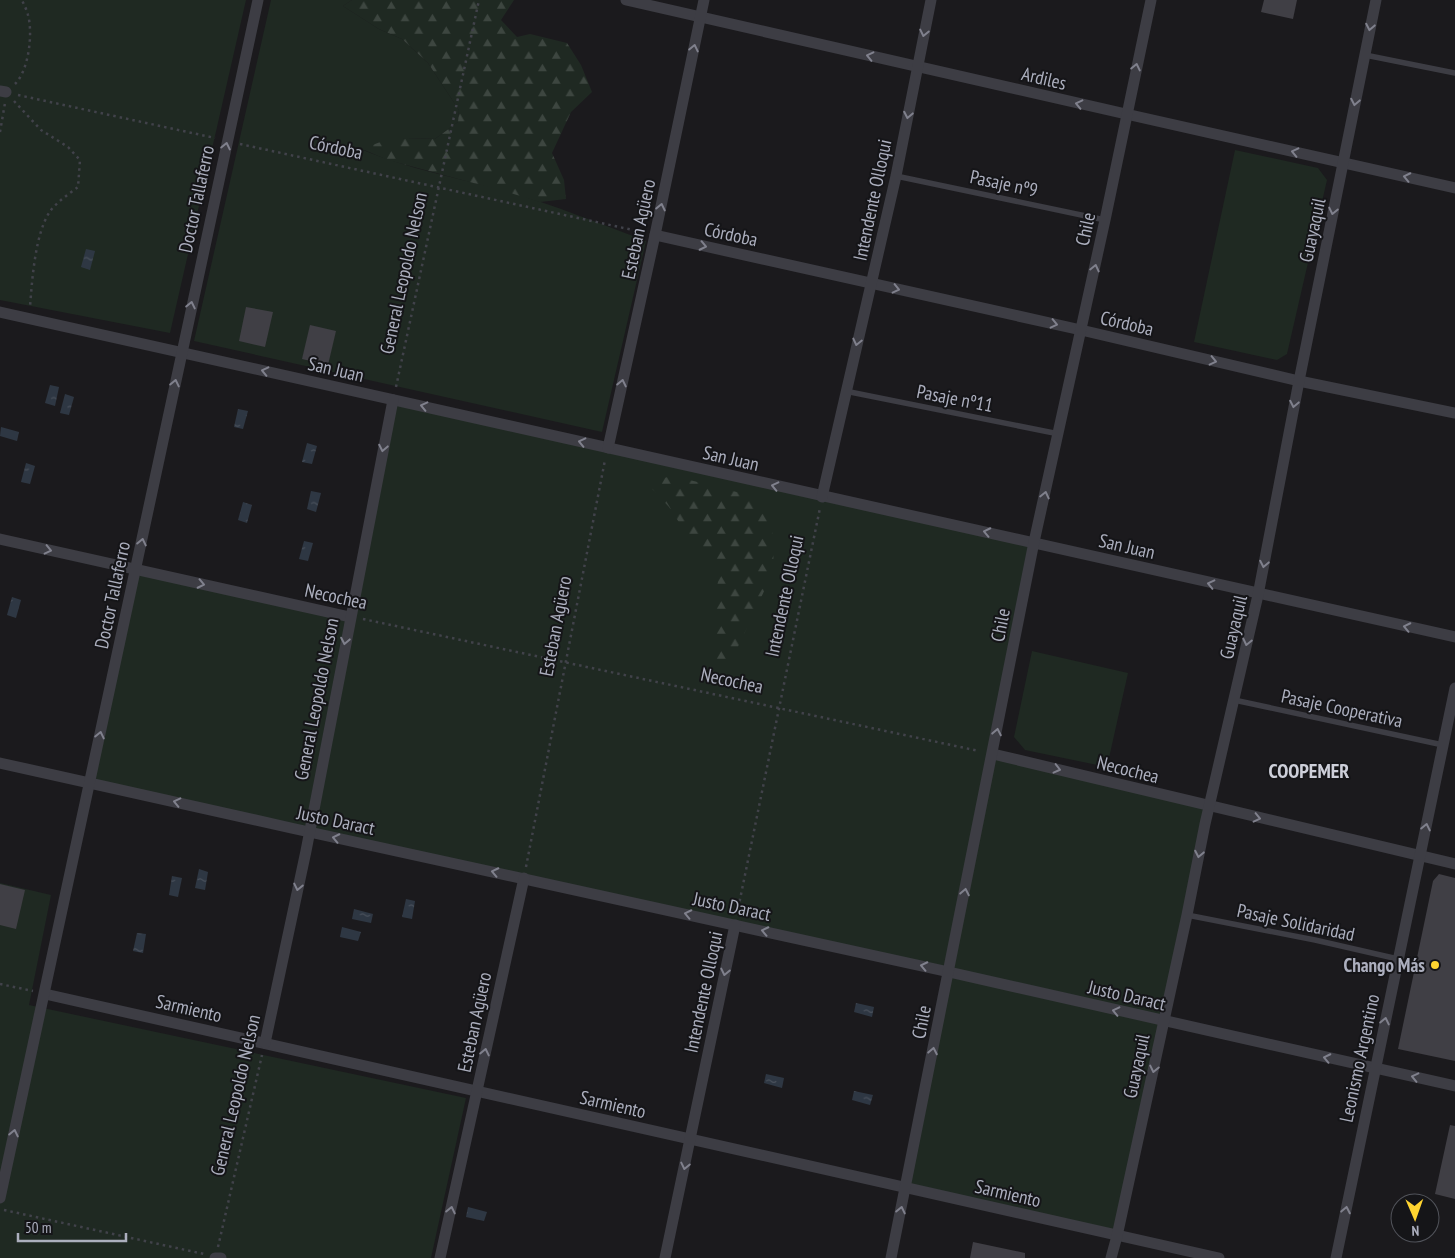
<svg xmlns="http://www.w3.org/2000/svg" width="1455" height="1258" font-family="'PT Sans Narrow',sans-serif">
<defs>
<pattern id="forest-firs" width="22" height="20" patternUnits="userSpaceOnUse" patternTransform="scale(1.25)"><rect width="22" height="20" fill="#1f2922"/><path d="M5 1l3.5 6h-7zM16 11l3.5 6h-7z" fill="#3d4640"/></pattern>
<pattern id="water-ripples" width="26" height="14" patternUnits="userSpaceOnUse" patternTransform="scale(1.25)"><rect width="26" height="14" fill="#2e3743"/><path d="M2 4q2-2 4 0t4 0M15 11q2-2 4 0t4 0" fill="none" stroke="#4a515c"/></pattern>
</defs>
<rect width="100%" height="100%" fill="#1b1a1d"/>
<g fill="#1f2922">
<polygon points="0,0 246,0 170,333 0,300"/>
<path d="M 271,0 L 352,0 L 343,6 L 379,29 L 402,39 L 428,63 L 459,110 L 458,122 L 435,139 L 406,138 L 363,150 C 409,169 458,178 506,191 C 554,205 600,224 646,241 L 602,432 L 194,341 Z"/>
<polygon points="1235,150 1318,168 1327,180 1287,354 1277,360 1194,342"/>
<polygon points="393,400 1034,542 993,754 1209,806 1117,1236 906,1188 949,972 90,782 136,569 350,616"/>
<polygon points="1032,651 1128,673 1107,767 1025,750 1014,737"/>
<polygon points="0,883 51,895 29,1005 466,1098 431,1258 0,1258"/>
</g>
<g fill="url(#forest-firs)">
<polygon points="352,0 514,0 501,20 517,37 530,34 567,43 581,65 592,92 571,112 552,153 564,180 566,199 540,202 507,192 388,160 362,149 383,141 406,138 435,139 458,122 459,110 428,63 402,39 379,29 343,6"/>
<polygon points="674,476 768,500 772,528 774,570 729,666 716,659 712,616 718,581 705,554 688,536 669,507 645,481"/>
</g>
<g fill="url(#water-ripples)">
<polygon points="86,249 95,251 90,270 81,267"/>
<polygon points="50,385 59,387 55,406 45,403"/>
<polygon points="65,394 74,397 69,415 60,413"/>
<polygon points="238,409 248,411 243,429 234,427"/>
<polygon points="1,427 19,432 17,441 0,436"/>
<polygon points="307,443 317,446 312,464 302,462"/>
<polygon points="26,463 35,466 30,484 21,482"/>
<polygon points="311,491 321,493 316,512 307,509"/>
<polygon points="243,502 252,505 247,523 238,520"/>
<polygon points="304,541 313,543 308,561 299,559"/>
<polygon points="12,597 21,600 16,618 7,615"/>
<polygon points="199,869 208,872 205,890 195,888"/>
<polygon points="172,876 182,878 178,897 169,895"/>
<polygon points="406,899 415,901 412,919 402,917"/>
<polygon points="354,909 373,914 371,923 352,919"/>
<polygon points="342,927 361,932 358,941 340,937"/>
<polygon points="137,933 146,934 143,953 133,951"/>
<polygon points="856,1003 874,1007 872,1017 854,1012"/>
<polygon points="766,1074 784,1078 782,1088 764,1083"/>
<polygon points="854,1091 873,1095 870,1105 852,1100"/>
<polygon points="468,1207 487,1212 484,1221 466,1217"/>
</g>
<g fill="#403f45">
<polygon points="1264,0 1297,0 1293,19 1261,12"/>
<polygon points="246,307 273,312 265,347 239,341"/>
<polygon points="310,325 336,331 328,365 302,359"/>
<polygon points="1439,874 1455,878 1455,1061 1398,1049 1433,881"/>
<polygon points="0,884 25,890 16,929 0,925"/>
<polygon points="1450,1125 1455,1126 1455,1199 1435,1194"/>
<polygon points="973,1242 1025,1253 1025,1258 970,1258"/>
</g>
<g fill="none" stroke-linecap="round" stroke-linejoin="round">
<g stroke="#41424a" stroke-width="2.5" stroke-dasharray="2.5 4" stroke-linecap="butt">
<path d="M 15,84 C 29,70 33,33 28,15 C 27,10 24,5 22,0"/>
<polyline points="18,95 215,138"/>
<path d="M 14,101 L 41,130 L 68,147 L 80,160 L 78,187 C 69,194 55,203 49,213 C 35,235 32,281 30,307"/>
<polyline points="0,132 5,103"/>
<polyline points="240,144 642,232"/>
<polyline points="396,387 479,0"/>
<polyline points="363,619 979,751"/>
<polyline points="526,867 605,460"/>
<polyline points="737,914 820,508"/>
<polyline points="0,984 33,991"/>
<polyline points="4,1210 204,1254"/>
<polyline points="218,1247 262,1055"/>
</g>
<g stroke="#3d3d44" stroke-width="5.5">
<polyline points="1365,55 1455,73"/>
<polyline points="896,176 1105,220"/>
<polyline points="845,391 1059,434"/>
<polyline points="1234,700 1443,745"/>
<polyline points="1187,915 1315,940 1398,959"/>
</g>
<g stroke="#3d3d44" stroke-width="11">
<polyline points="626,0 1126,114 1455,188"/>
<polyline points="0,91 6,92"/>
<polyline points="655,235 1081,330 1299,381 1455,413"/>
<polyline points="0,312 1455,637"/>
<polyline points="608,448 655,235 704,0"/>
<polyline points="822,497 896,176 931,0"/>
<polyline points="0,539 350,617"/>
<polyline points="993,754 1455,864"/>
<polyline points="0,763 291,828 949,972 1455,1086"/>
<polyline points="45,994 1219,1258"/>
<polyline points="265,1043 306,851 393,400"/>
<path d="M 0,1198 C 87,799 170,399 258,0"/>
<polyline points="215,1258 221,1258"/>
<polyline points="440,1258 524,878"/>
<polyline points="665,1258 735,925"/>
<polyline points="891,1258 1034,542 1105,220 1151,0"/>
<polyline points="1111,1258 1117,1236 1187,915 1205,824 1258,595 1299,381 1376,0"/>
<polyline points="1336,1258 1455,688"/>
</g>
</g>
<defs><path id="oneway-chevron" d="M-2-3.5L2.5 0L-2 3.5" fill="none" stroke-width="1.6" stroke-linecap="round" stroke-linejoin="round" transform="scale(1.25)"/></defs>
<g stroke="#80818d">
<use href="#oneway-chevron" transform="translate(1370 27) rotate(101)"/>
<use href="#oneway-chevron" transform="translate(924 33) rotate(102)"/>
<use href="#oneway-chevron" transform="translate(694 48) rotate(-78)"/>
<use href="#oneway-chevron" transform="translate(870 56) rotate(-167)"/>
<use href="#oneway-chevron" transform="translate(1136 67) rotate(-78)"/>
<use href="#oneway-chevron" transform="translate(1355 102) rotate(101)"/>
<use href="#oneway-chevron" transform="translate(1079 104) rotate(-167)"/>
<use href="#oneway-chevron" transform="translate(908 115) rotate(101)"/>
<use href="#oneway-chevron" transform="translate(226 146) rotate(-78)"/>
<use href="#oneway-chevron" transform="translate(1295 152) rotate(-167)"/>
<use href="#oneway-chevron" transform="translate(1407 177) rotate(-168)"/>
<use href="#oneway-chevron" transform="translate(661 207) rotate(-78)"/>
<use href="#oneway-chevron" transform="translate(1333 211) rotate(102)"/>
<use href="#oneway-chevron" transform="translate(703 246) rotate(12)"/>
<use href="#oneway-chevron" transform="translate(1095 268) rotate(-77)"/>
<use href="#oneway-chevron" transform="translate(896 289) rotate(13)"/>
<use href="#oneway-chevron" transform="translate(191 305) rotate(-78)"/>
<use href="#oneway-chevron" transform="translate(1054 324) rotate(13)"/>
<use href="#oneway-chevron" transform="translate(857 342) rotate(103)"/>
<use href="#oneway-chevron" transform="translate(1213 361) rotate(13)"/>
<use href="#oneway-chevron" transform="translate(265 371) rotate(-167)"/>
<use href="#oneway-chevron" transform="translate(175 383) rotate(-78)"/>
<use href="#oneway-chevron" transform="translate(622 383) rotate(-78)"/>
<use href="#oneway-chevron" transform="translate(1294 404) rotate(101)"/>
<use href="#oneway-chevron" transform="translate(424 406) rotate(-167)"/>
<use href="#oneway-chevron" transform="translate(582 442) rotate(-167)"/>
<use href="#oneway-chevron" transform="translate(383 448) rotate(101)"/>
<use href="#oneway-chevron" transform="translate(775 486) rotate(-167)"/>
<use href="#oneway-chevron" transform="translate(1045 495) rotate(-77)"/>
<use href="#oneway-chevron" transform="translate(987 532) rotate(-168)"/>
<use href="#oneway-chevron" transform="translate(142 542) rotate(-78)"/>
<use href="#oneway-chevron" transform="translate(48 550) rotate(13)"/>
<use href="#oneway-chevron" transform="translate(1264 564) rotate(101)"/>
<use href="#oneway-chevron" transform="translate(201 584) rotate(12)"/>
<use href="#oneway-chevron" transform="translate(1211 584) rotate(-167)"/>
<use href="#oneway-chevron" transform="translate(1407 627) rotate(-168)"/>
<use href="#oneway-chevron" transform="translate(345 641) rotate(101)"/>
<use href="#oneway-chevron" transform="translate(1247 642) rotate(103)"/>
<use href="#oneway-chevron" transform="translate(997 732) rotate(-79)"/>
<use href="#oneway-chevron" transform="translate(100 735) rotate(-78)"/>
<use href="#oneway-chevron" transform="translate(1057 769) rotate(14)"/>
<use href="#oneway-chevron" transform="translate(177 802) rotate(-167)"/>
<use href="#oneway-chevron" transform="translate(1257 818) rotate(13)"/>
<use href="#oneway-chevron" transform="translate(1426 827) rotate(-78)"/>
<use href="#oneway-chevron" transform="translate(336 838) rotate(-168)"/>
<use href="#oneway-chevron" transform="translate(1199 854) rotate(101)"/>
<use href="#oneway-chevron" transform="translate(495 872) rotate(-168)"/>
<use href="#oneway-chevron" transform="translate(298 887) rotate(102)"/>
<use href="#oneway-chevron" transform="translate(965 892) rotate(-79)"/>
<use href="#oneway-chevron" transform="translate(688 914) rotate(-168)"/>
<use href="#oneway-chevron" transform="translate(765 931) rotate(-168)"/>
<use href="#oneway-chevron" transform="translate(924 966) rotate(-168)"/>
<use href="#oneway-chevron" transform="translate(725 972) rotate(102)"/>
<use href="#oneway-chevron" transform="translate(1116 1011) rotate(-167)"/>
<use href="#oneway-chevron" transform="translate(1385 1021) rotate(-78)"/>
<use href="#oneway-chevron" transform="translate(933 1051) rotate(-79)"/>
<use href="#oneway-chevron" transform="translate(485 1052) rotate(-78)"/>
<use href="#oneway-chevron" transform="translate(1327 1058) rotate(-168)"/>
<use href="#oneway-chevron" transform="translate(1154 1069) rotate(102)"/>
<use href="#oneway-chevron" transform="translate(1415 1077) rotate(-167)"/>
<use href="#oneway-chevron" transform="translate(14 1133) rotate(-78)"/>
<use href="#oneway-chevron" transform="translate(685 1166) rotate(102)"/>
<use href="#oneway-chevron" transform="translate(451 1210) rotate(-78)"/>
<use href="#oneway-chevron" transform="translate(901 1210) rotate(-78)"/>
<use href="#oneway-chevron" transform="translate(1346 1210) rotate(-79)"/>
</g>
<circle fill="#ffd430" stroke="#151518" stroke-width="2" cx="1435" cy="965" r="5"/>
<g text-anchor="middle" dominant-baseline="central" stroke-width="4" stroke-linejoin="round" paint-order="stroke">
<g font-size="19" fill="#acafbe" stroke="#151518">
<text transform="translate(1044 78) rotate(13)">Ardiles</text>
<text transform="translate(336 147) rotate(12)">Córdoba</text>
<text transform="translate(1004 183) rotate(12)">Pasaje nº9</text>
<text transform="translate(196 199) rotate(-78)">Doctor Tallaferro</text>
<text transform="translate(872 200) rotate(-78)">Intendente Olloqui</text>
<text transform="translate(638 229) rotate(-78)">Esteban Agüero</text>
<text transform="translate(1085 229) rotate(-78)">Chile</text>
<text transform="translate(1312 230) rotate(-78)">Guayaquil</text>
<text transform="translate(731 234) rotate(12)">Córdoba</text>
<text transform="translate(403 273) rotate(-78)">General Leopoldo Nelson</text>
<text transform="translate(1127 323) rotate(13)">Córdoba</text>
<text transform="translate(336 369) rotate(13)">San Juan</text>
<text transform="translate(955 398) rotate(11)">Pasaje nº11</text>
<text transform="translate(731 458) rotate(13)">San Juan</text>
<text transform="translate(1127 546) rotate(13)">San Juan</text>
<text transform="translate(112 595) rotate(-78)">Doctor Tallaferro</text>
<text transform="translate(336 596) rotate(12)">Necochea</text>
<text transform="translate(784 596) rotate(-78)">Intendente Olloqui</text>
<text transform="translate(1000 625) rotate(-79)">Chile</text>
<text transform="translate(555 626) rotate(-79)">Esteban Agüero</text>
<text transform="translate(1233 627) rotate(-77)">Guayaquil</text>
<text transform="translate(732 680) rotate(12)">Necochea</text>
<text transform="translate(316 699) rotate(-79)">General Leopoldo Nelson</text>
<text transform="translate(1342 708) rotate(12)">Pasaje Cooperativa</text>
<text transform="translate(1128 769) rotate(14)">Necochea</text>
<text transform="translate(336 820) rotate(12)">Justo Daract</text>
<text transform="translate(732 906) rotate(12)">Justo Daract</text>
<text transform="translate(1296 922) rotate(12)">Pasaje Solidaridad</text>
<text transform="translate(703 992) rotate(-78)">Intendente Olloqui</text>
<text transform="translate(1127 995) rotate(13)">Justo Daract</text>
<text transform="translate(189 1008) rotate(13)">Sarmiento</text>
<text transform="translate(474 1022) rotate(-78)">Esteban Agüero</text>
<text transform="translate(921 1022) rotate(-79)">Chile</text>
<text transform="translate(1359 1058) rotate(-78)">Leonismo Argentino</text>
<text transform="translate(1136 1066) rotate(-78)">Guayaquil</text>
<text transform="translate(235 1095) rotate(-77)">General Leopoldo Nelson</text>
<text transform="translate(613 1104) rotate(13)">Sarmiento</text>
<text transform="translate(1008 1193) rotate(13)">Sarmiento</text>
</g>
<g font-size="19" font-weight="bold" fill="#acafbe" stroke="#151518" text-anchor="end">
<text x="1425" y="965">Chango Más</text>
</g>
<g font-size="20" font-weight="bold" fill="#cdcfd9" stroke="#151518">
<text x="1309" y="771">COOPEMER</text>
</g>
</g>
<g transform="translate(1415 1218) rotate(178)"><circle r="24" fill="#151518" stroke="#51535a"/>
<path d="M0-4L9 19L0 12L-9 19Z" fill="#ffd430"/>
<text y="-8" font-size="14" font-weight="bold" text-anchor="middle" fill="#acafbe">N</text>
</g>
<path d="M18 1233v8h108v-8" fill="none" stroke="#acafbe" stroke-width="2.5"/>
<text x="25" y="1233" font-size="15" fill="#acafbe" stroke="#151518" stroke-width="4" paint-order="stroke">50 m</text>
</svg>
